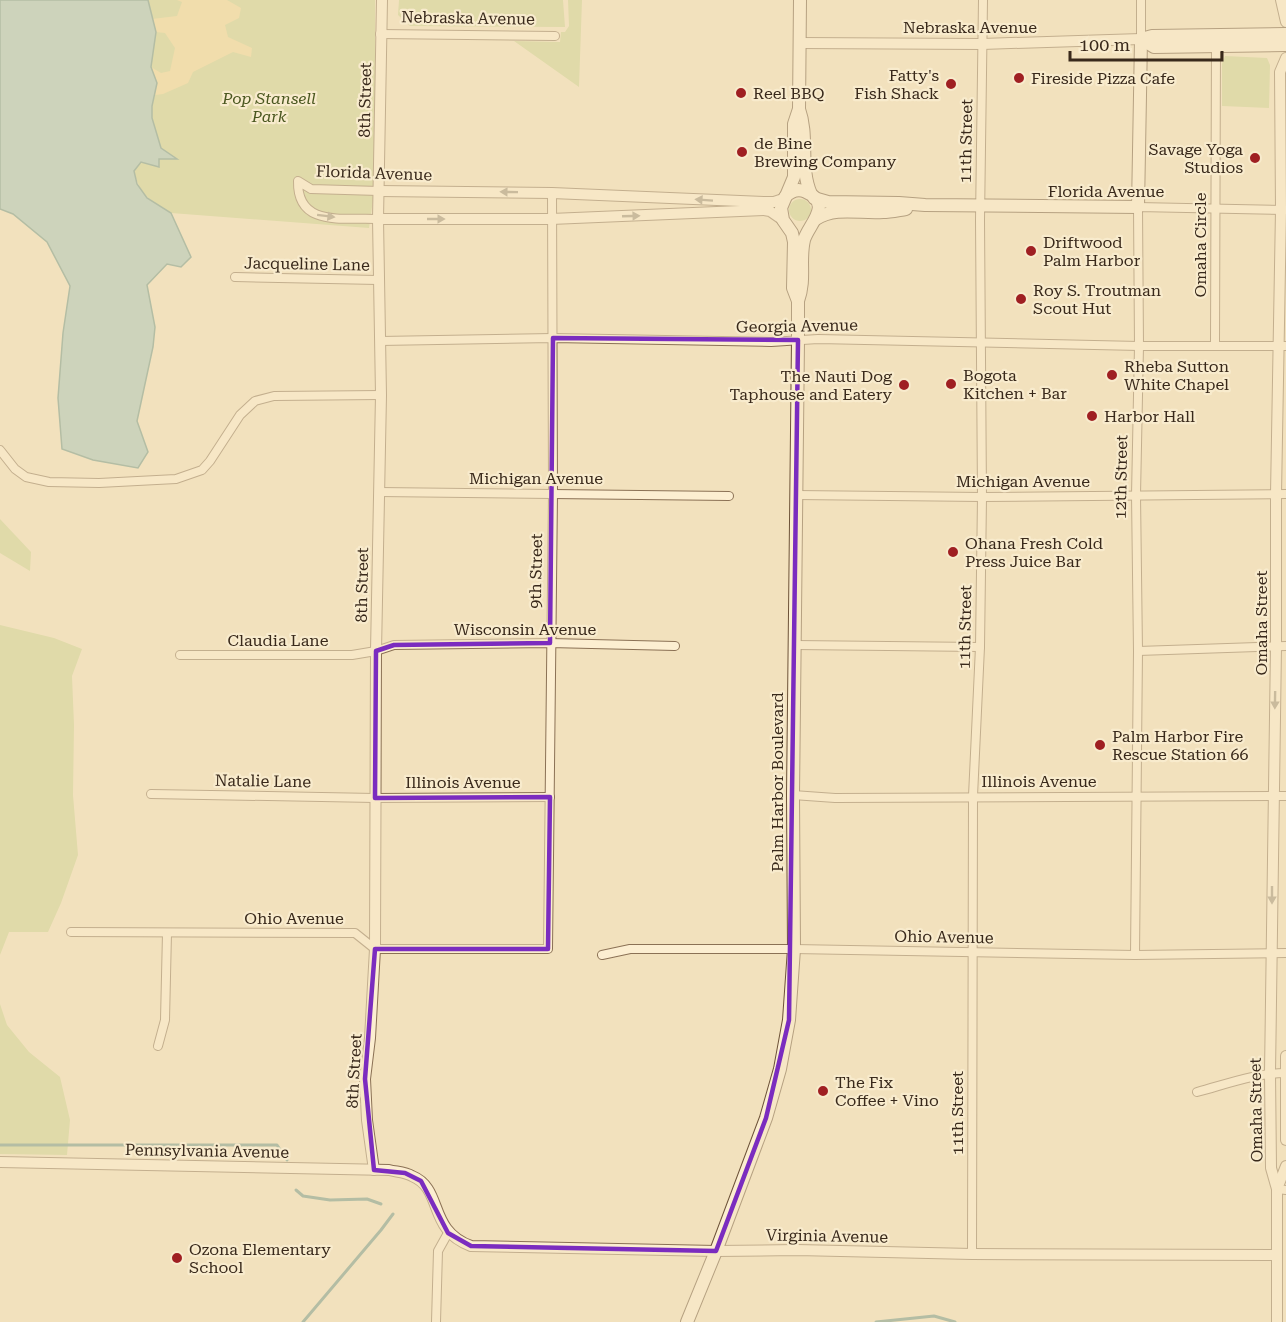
<svg xmlns="http://www.w3.org/2000/svg" width="1286" height="1322" font-family="'Roboto Serif',serif">
<rect width="100%" height="100%" fill="#f2e1bd"/>
<g fill="#cad090">
<path d="M 148,0 L 375,0 L 375,186 L 369,228 L 171,213 C 150,200 140,196 134,171 L 141,162 L 159,167 L 159,159 L 176,158 L 161,148 L 152,118 L 152,106 L 155,95 L 151,67 L 156,32 Z"/>
<polygon points="399,0 563,0 565,27 410,26 398,15"/>
<polygon points="568,0 582,0 579,87 514,41 560,42 561,32 565,32 569,26"/>
<polygon points="1225,56 1267,58 1270,65 1269,108 1222,106 1222,64"/>
<circle cx="800" cy="210" r="11"/>
<polygon points="0,519 31,552 30,571 0,553"/>
<polygon points="0,625 54,638 82,649 72,676 74,725 73,795 78,855 61,903 48,932 9,932 0,955"/>
<polygon points="0,1004 7,1025 29,1052 60,1077 70,1120 67,1155 0,1154"/>
</g>
<polygon fill="#f0d797" points="177,0 227,0 241,8 239,18 225,25 228,37 252,48 251,57 233,52 193,72 188,83 163,94 155,95 157,83 151,67 161,73 170,71 175,48 165,33 156,32 152,19 177,16 182,2"/>
<polygon fill="#a1c2b8" stroke="#689186" stroke-width="1.5" points="0,0 148,0 156,32 151,67 157,83 152,106 152,118 161,148 177,159 159,159 159,167 141,162 134,171 137,184 147,198 171,213 191,257 181,267 167,264 147,285 155,327 153,347 137,421 148,452 138,468 93,460 62,449 58,398 63,333 70,286 47,242 13,214 0,209"/>
<g fill="none" stroke-linecap="round" stroke-linejoin="round">
<g stroke="#689186" stroke-width="3">
<polyline points="0,1145 277,1145 287,1160"/>
<polyline points="296,1190 303,1196 330,1200 367,1199 381,1204"/>
<polyline points="303,1322 381,1230 393,1214"/>
<polyline points="876,1322 934,1316 955,1322"/>
</g>
<g stroke="#8b7155" stroke-width="10">
<g id="minor">
<polyline points="1141,0 1141,39"/>
<polyline points="380,34 555,36"/>
<path d="M 378,219 C 344,217 297,228 298,181 L 311,189 L 379,191"/>
<polyline points="235,277 378,280"/>
<polyline points="380,341 553,338 771,342 818,339 1139,346 1286,346"/>
<polyline points="1215,345 1216,45"/>
<polyline points="0,450 15,469 26,477 49,482 99,483 176,479 202,470 210,461 240,415 255,401 274,396 381,395"/>
<polyline points="379,492 729,496"/>
<polyline points="796,495 982,497 1286,494"/>
<polyline points="795,645 980,647"/>
<polyline points="1138,651 1286,646"/>
<polyline points="180,655 352,655 376,651 394,645 550,643 675,646"/>
<polyline points="151,794 375,798 550,797"/>
<polyline points="793,795 835,798 1286,796"/>
<polyline points="71,932 355,933 375,949 548,949 553,493 552,193"/>
<polyline points="602,955 630,949 794,949 1135,955 1286,953"/>
<polyline points="1135,955 1138,651 1136,495 1139,346 1138,207 1286,210"/>
<polyline points="158,1046 165,1020 167,933"/>
<path d="M 1197,1092 C 1227,1084 1255,1073 1286,1073"/>
<polyline points="1277,1189 1286,1190"/>
<polyline points="972,1254 973,796 980,647 982,497 980,220 983,0"/>
<polyline points="436,1322 438,1251 448,1233"/>
</g>
</g>
<g stroke="#8b7155" stroke-width="12">
<g id="tertiary">
<polyline points="1281,0 1286,22"/>
<polyline points="799,43 982,44 1141,39"/>
<polyline points="379,191 552,193 764,202 774,202 783,199"/>
<polyline points="378,219 551,219 764,210 770,211 783,220"/>
<polyline points="1286,1056 1286,1140"/>
<path d="M 0,1162 L 389,1170 C 397,1172 405,1172 412,1176 C 444,1189 427,1230 471,1246 L 716,1251 L 797,1250 L 972,1254 L 1277,1255"/>
<polyline points="374,1170 367,1120 365,1079 370,1038 375,949 376,651 381,395 378,219 382,0"/>
<polyline points="1277,1189 1286,1166"/>
<polyline points="1277,1322 1277,1189 1271,1168 1270,1073 1276,646 1276,494 1281,210 1280,72 1286,58"/>
</g>
</g>
<g stroke="#6d5238" stroke-width="14">
<g id="secondary">
<polyline points="1141,39 1154,47 1286,45"/>
<polyline points="1141,39 1152,36 1286,34"/>
<path d="M 799,109 C 809,137 799,167 811,194"/>
<path d="M 785,197 C 791,191 798,188 806,192 C 834,204 808,225 804,240 C 799,261 806,279 798,301"/>
<polyline points="814,198 828,202 899,203 925,205 1138,207 1141,39"/>
<path d="M 816,219 C 836,206 861,214 883,212 C 890,212 899,210 906,209"/>
<polyline points="687,1322 716,1251 766,1118 780,1069 789,1020 794,949 793,795 798,340 798,301 793,288 794,242 792,233 783,220 781,208 794,177 794,124 799,109 800,0"/>
</g>
</g>
<use href="#minor" stroke="#fceed1" stroke-width="8"/>
<use href="#tertiary" stroke="#fceed1" stroke-width="10"/>
<use href="#secondary" stroke="#fceed1" stroke-width="12"/>
</g>
<defs><path id="oneway-solid" d="M-6-.8H1V-3.2L6.5 0L1 3.2V.8H-6Z" transform="scale(1.5)"/></defs>
<g fill="#9a8c76">
<use href="#oneway-solid" transform="translate(509 192) rotate(-179)"/>
<use href="#oneway-solid" transform="translate(704 200) rotate(-176)"/>
<use href="#oneway-solid" transform="translate(326 216) rotate(7)"/>
<use href="#oneway-solid" transform="translate(631 216) rotate(-2)"/>
<use href="#oneway-solid" transform="translate(436 219)"/>
<use href="#oneway-solid" transform="translate(1275 700) rotate(91)"/>
<use href="#oneway-solid" transform="translate(1272 895) rotate(90)"/>
</g>
<path d="M0 0H1286V1322H0ZM 553,338 L 798,340 L 789,1020 L 766,1118 L 716,1251 L 471,1246 L 448,1233 L 421,1181 L 405,1173 L 374,1170 L 365,1079 L 375,949 L 548,949 L 550,797 L 375,798 L 376,651 L 394,645 L 550,643 Z" fill="#f2e1bd" fill-opacity=".55" fill-rule="evenodd"/>
<path fill="none" stroke="#7b2cbf" stroke-width="4.5" stroke-linejoin="round" d="M 553,338 L 798,340 L 789,1020 L 766,1118 L 716,1251 L 471,1246 L 448,1233 L 421,1181 L 405,1173 L 374,1170 L 365,1079 L 375,949 L 548,949 L 550,797 L 375,798 L 376,651 L 394,645 L 550,643 Z"/>
<g fill="#9f1f22" stroke="#f8ebcd" stroke-width="2">
<circle cx="1019" cy="78" r="6"/>
<circle cx="951" cy="84" r="6"/>
<circle cx="741" cy="93" r="6"/>
<circle cx="742" cy="152" r="6"/>
<circle cx="1255" cy="158" r="6"/>
<circle cx="1031" cy="251" r="6"/>
<circle cx="1021" cy="299" r="6"/>
<circle cx="1112" cy="375" r="6"/>
<circle cx="951" cy="384" r="6"/>
<circle cx="904" cy="385" r="6"/>
<circle cx="1092" cy="416" r="6"/>
<circle cx="953" cy="552" r="6"/>
<circle cx="1100" cy="745" r="6"/>
<circle cx="823" cy="1091" r="6"/>
<circle cx="177" cy="1258" r="6"/>
</g>
<g text-anchor="middle" dominant-baseline="central" stroke-width="4.5" stroke-linejoin="round" paint-order="stroke">
<g font-size="16" fill="#39291b" stroke="#f8ebcd">
<text transform="translate(468 18) rotate(1)">Nebraska Avenue</text>
<text x="970" y="27">Nebraska Avenue</text>
<text transform="translate(365 100) rotate(-89)">8th Street</text>
<text transform="translate(966 141) rotate(-89)">11th Street</text>
<text transform="translate(374 173) rotate(2)">Florida Avenue</text>
<text x="1106" y="191">Florida Avenue</text>
<text transform="translate(1200 245) rotate(-90)">Omaha Circle</text>
<text transform="translate(307 264) rotate(1)">Jacqueline Lane</text>
<text transform="translate(797 326) rotate(-1)">Georgia Avenue</text>
<text transform="translate(1121 477) rotate(-89)">12th Street</text>
<text x="536" y="478">Michigan Avenue</text>
<text x="1023" y="481">Michigan Avenue</text>
<text transform="translate(536 571) rotate(-89)">9th Street</text>
<text transform="translate(362 585) rotate(-89)">8th Street</text>
<text transform="translate(1261 623) rotate(-90)">Omaha Street</text>
<text transform="translate(965 627) rotate(-89)">11th Street</text>
<text x="525" y="629">Wisconsin Avenue</text>
<text x="278" y="640">Claudia Lane</text>
<text transform="translate(263 781) rotate(1)">Natalie Lane</text>
<text x="1039" y="781">Illinois Avenue</text>
<text x="463" y="782">Illinois Avenue</text>
<text transform="translate(777 782) rotate(-90)">Palm Harbor Boulevard</text>
<text x="294" y="918">Ohio Avenue</text>
<text transform="translate(944 937) rotate(1)">Ohio Avenue</text>
<text transform="translate(354 1071) rotate(-87)">8th Street</text>
<text transform="translate(1256 1110) rotate(-91)">Omaha Street</text>
<text transform="translate(957 1113) rotate(-90)">11th Street</text>
<text transform="translate(207 1151) rotate(1)">Pennsylvania Avenue</text>
<text transform="translate(827 1236) rotate(1)">Virginia Avenue</text>
</g>
<g font-size="16" fill="#39291b" stroke="#f8ebcd" text-anchor="start">
<text x="939" y="75" text-anchor="end">Fatty's<tspan x="939" dy="18">Fish Shack</tspan></text>
<text x="1031" y="78">Fireside Pizza Cafe</text>
<text x="753" y="93">Reel BBQ</text>
<text x="754" y="143">de Bine<tspan x="754" dy="18">Brewing Company</tspan></text>
<text x="1243" y="149" text-anchor="end">Savage Yoga<tspan x="1243" dy="18">Studios</tspan></text>
<text x="1043" y="242">Driftwood<tspan x="1043" dy="18">Palm Harbor</tspan></text>
<text x="1033" y="290">Roy S. Troutman<tspan x="1033" dy="18">Scout Hut</tspan></text>
<text x="1124" y="366">Rheba Sutton<tspan x="1124" dy="18">White Chapel</tspan></text>
<text x="963" y="375">Bogota<tspan x="963" dy="18">Kitchen + Bar</tspan></text>
<text x="892" y="376" text-anchor="end">The Nauti Dog<tspan x="892" dy="18">Taphouse and Eatery</tspan></text>
<text x="1104" y="416">Harbor Hall</text>
<text x="965" y="543">Ohana Fresh Cold<tspan x="965" dy="18">Press Juice Bar</tspan></text>
<text x="1112" y="736">Palm Harbor Fire<tspan x="1112" dy="18">Rescue Station 66</tspan></text>
<text x="835" y="1082">The Fix<tspan x="835" dy="18">Coffee + Vino</tspan></text>
<text x="189" y="1249">Ozona Elementary<tspan x="189" dy="18">School</tspan></text>
</g>
<g font-size="16" font-style="italic" fill="#4a571f" stroke="#f8ebcd">
<text x="269" y="98">Pop Stansell<tspan x="269" dy="18">Park</tspan></text>
</g>
</g>
<path d="M1070 51v9h152v-9" fill="none" stroke="#39291b" stroke-width="3"/>
<text x="1079" y="51" font-size="18" fill="#39291b" stroke="#f8ebcd" stroke-width="4.5" paint-order="stroke">100 m</text>
</svg>
